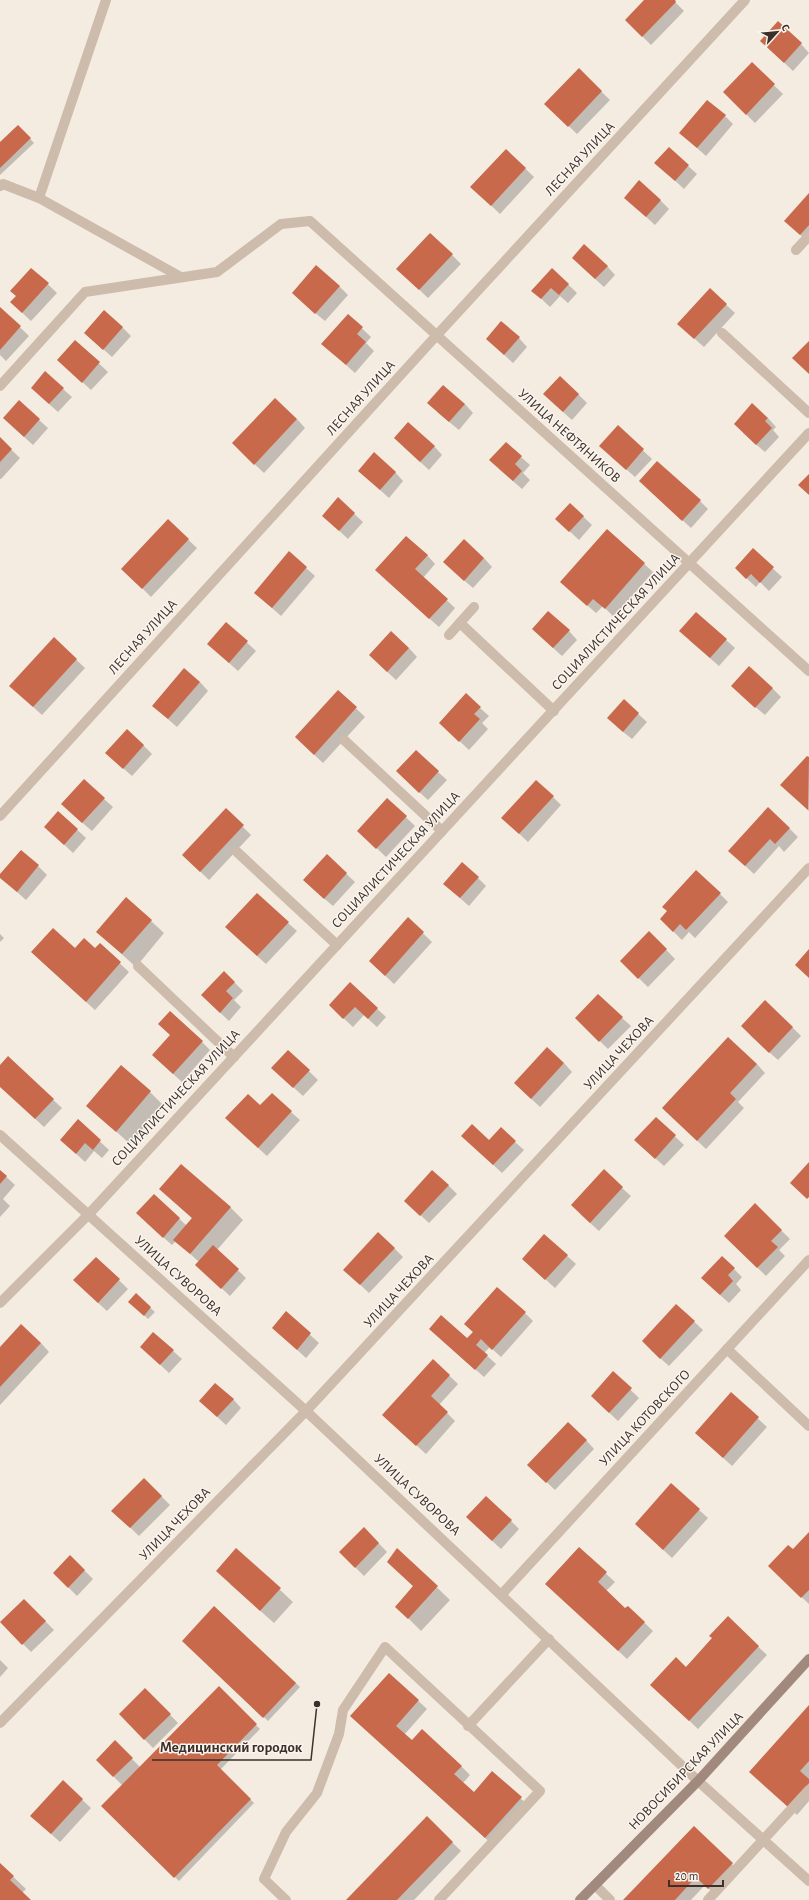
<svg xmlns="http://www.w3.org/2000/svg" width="809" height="1900" font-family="'Alegreya Sans',sans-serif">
<rect width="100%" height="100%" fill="#f4ebe1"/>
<g fill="#0003">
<polygon points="646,0 673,0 684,11 651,45 626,20"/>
<polygon points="801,44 809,53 793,71 770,49"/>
<polygon points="752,64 783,94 755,123 733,101"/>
<polygon points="579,70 610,100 577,134 546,104"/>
<polygon points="725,116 733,124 706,156 680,133"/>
<polygon points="18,126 34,143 0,175 0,143"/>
<polygon points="506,150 534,177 500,214 480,195"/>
<polygon points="656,163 688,166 697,174 684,189"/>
<polygon points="809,194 809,243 794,229"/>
<polygon points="660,200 669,209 655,225 634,206"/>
<polygon points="431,234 461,264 428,298 398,269"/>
<polygon points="607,266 615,275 604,287 582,267"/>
<polygon points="32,269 57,293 31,321 11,302 17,296"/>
<polygon points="552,269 577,293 568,303 560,296 550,307 532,290"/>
<polygon points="339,286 348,295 325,321 302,302"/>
<polygon points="710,290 735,313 704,347 687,332"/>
<polygon points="0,308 29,336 6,361 0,355"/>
<polygon points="348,315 371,337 366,343 374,351 355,373 323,344"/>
<polygon points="122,327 131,336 112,357 94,341"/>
<polygon points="519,338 527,347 513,363 487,339"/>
<polygon points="75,341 108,372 91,390 67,368"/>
<polygon points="63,389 72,397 58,412 40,396"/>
<polygon points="578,394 587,403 572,420 553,403"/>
<polygon points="465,404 473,413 459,430 437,412"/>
<polygon points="768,418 776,427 773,430 779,437 765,452 743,433"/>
<polygon points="297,419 305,428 264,473 242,452"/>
<polygon points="39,420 48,428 33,445 12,426"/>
<polygon points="618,427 652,459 635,477 609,454"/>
<polygon points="0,439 20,458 1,479 0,479"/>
<polygon points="434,446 442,455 429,470 404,447"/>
<polygon points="521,457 530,465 523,473 530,480 522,489 499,469"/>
<polygon points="359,471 395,472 403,481 389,498"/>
<polygon points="649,490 700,501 708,509 691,528"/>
<polygon points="338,499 363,522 348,539 332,524"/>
<polygon points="570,504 592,525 579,540 565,527"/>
<polygon points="168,521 197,548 151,597 131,577"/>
<polygon points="607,530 653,572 614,617 603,606 596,613 570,590"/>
<polygon points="753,550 782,577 769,591 760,582 756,587 744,576"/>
<polygon points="289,553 315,576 281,616 264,601"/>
<polygon points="427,555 435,564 423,578 455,608 439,627 385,579"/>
<polygon points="484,558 492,567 473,588 453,571"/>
<polygon points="226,623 256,651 238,671 208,644"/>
<polygon points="569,631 577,640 562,656 542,638"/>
<polygon points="54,639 85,668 42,715 19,694"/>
<polygon points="689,640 726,640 735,648 719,666"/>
<polygon points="409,648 417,657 396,680 379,664"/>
<polygon points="200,682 208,691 177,727 153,706"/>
<polygon points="772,688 781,697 765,715 741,695"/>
<polygon points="338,691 365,717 323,763 305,746"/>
<polygon points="624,701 647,722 632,739 617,727"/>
<polygon points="480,708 489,716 482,723 488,729 469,750 449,731"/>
<polygon points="143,745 152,754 132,776 115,761"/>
<polygon points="807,757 809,759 809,811 790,793"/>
<polygon points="438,772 447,780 428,800 406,780"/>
<polygon points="553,797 561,805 528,842 511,826"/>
<polygon points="104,799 113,807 92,831 71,813"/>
<polygon points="387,799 415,826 386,857 367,839"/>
<polygon points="226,810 251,835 209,880 183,855"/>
<polygon points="58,812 86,838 73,853 54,835"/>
<polygon points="789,828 798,837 784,852 779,846 754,874 729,851"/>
<polygon points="327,856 355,882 333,906 313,889"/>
<polygon points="38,866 47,875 26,900 0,877"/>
<polygon points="478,878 486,886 469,906 453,892"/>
<polygon points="720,894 728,902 695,938 689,932 682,940 670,928"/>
<polygon points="408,919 432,942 394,984 370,961"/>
<polygon points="151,921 164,933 136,967 97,932"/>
<polygon points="288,923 297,931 266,964 235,936"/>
<polygon points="649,932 675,959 648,987 621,961"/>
<polygon points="0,934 4,938 0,942"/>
<polygon points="100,945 129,972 95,1010 41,961 75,949 96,950"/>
<polygon points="224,972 243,991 234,1000 241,1007 229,1021 211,1004"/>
<polygon points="350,984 386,1017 377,1027 364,1015 353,1027 339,1014"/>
<polygon points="576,1018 622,1018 631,1026 608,1049"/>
<polygon points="792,1027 801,1036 778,1060 750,1035"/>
<polygon points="202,1042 210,1050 182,1082 161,1063"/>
<polygon points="288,1051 318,1080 303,1096 281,1076"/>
<polygon points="8,1058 62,1108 44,1127 0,1086 0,1067"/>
<polygon points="564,1063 572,1072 540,1107 523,1091"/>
<polygon points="757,1064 765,1073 738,1102 744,1108 706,1149 672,1117"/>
<polygon points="150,1092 163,1105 130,1144 88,1106"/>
<polygon points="260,1107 291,1112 300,1120 267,1156 235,1127"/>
<polygon points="656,1118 684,1145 664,1166 644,1148"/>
<polygon points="78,1121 109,1150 102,1158 94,1151 85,1162 70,1148"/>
<polygon points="489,1141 515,1142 524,1150 502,1173 471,1144"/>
<polygon points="0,1171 15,1185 3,1199 10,1206 0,1217"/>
<polygon points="448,1185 457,1194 429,1223 414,1209"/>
<polygon points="622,1188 631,1196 599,1231 580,1214"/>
<polygon points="160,1189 230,1207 243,1220 217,1250 246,1278 230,1296 205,1273 199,1262 176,1241 172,1245 146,1222 154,1195 187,1226 193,1219"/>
<polygon points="755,1205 790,1239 779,1250 785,1256 766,1276 725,1236"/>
<polygon points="544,1235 576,1264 555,1288 532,1267"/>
<polygon points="394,1248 403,1257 369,1293 353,1278"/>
<polygon points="96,1258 128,1289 107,1311 83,1289"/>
<polygon points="734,1269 742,1277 736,1284 741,1290 729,1303 711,1287"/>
<polygon points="136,1295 155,1312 148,1319 134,1306"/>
<polygon points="676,1305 703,1330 669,1366 651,1350"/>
<polygon points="286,1313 319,1343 306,1358 282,1336"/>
<polygon points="525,1313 533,1321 501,1357 490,1347 484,1353 496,1364 484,1377 439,1337 468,1339 473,1332 465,1324"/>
<polygon points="41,1343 49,1352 0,1405 0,1348"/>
<polygon points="173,1351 182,1359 169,1373 150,1355"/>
<polygon points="433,1360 458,1384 439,1405 455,1421 426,1454 392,1423"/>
<polygon points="613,1373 639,1398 618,1421 600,1404"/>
<polygon points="731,1394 767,1427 732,1466 705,1441"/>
<polygon points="233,1399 241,1408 226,1425 200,1401"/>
<polygon points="586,1440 594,1449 555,1490 537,1473"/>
<polygon points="144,1479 170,1505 139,1536 113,1511"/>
<polygon points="699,1510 708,1518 672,1558 636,1524"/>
<polygon points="511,1521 519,1529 501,1549 476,1526"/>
<polygon points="364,1528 387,1552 364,1576 340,1552"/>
<polygon points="809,1533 809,1604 778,1575 793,1551"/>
<polygon points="236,1549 293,1602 274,1623 230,1584"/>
<polygon points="579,1549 615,1582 606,1591 625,1610 628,1607 653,1631 627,1659 555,1592"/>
<polygon points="398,1550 450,1600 421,1631 396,1606 414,1587 388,1562"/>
<polygon points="70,1556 93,1579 77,1596 54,1573"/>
<polygon points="24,1600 54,1630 31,1652 1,1622"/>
<polygon points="215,1607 300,1687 268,1721 183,1641"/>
<polygon points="728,1618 767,1655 698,1729 660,1693 714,1639"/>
<polygon points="0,1660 8,1668 0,1677"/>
<polygon points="389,1674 427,1709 404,1735 412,1742 461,1766 470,1775 463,1783 474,1793 492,1772 530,1807 494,1846 359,1724"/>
<polygon points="219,1688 260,1729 220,1770 254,1803 179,1881 103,1806 123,1786 97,1760 115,1742 141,1768"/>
<polygon points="145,1689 178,1723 153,1748 120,1714"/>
<polygon points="809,1707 809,1801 797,1815 750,1772"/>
<polygon points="63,1782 91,1808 60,1842 40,1824"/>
<polygon points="427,1818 461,1851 414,1900 348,1900"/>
<polygon points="694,1827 740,1872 717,1896 705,1885 691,1900 625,1900"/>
<polygon points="0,1864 26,1889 22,1893 29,1900 0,1900"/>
</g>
<g fill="#c8694b">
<polygon points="644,0 675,0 676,2 642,37 625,20"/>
<polygon points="778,21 802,43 784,63 760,41"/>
<polygon points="752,62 775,84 746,115 723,92"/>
<polygon points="579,68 602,91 568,127 544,104"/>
<polygon points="707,100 726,115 697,148 679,133"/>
<polygon points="18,125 31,138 0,168 0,142"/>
<polygon points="669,147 689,165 675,181 654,163"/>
<polygon points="506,149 526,168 491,206 470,187"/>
<polygon points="639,180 661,200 646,217 624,198"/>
<polygon points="809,193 809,225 800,235 784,221"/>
<polygon points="430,233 453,254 419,290 396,269"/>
<polygon points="584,244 608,266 595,279 572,258"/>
<polygon points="316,265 340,286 315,314 292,293"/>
<polygon points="31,268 49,283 22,313 10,302 16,296 10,291"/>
<polygon points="552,268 569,284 559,295 551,288 541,299 531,291"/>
<polygon points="710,288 727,304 694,339 677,324"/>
<polygon points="0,307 21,326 0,350"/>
<polygon points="104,310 123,327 103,350 84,333"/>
<polygon points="348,314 363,327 357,334 366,342 346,365 321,344"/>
<polygon points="501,321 520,337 504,355 486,339"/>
<polygon points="75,340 100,362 82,383 57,360"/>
<polygon points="809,341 809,374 792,358"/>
<polygon points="45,371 64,388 49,404 31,388"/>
<polygon points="560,376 579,394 563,412 543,394"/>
<polygon points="443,385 465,404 449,422 427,403"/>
<polygon points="275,398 297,419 254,465 232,443"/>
<polygon points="19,400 40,419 24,437 3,418"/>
<polygon points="752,403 768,418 765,421 772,428 756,445 734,424"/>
<polygon points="408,422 435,446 420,462 394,438"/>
<polygon points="618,425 644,449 626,470 599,446"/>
<polygon points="0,437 12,449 0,462"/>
<polygon points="506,442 522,456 515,464 522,471 513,481 489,460"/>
<polygon points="374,452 396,472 380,490 358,471"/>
<polygon points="657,461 701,500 682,521 639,481"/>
<polygon points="809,474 809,495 798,485"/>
<polygon points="338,497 355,513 339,531 322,516"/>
<polygon points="570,503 584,516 569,532 555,519"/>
<polygon points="168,519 189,539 142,589 121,569"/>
<polygon points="607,529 645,563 605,609 593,599 587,606 560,582"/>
<polygon points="406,536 428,555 415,569 448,599 429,619 375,570"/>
<polygon points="464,539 484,558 464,581 443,562"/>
<polygon points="753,548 774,567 760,583 751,574 746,579 735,568"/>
<polygon points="289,551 307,567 272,608 254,593"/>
<polygon points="548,611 570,630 553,648 532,629"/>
<polygon points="696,612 727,639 710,658 679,631"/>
<polygon points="226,622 248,641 229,663 207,644"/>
<polygon points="391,631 409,648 387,672 369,655"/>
<polygon points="54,637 77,659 33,707 9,686"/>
<polygon points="749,666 773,688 755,708 731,686"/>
<polygon points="184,668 200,682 168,719 152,706"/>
<polygon points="338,690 357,707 314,755 295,737"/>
<polygon points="466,693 481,707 474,714 480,719 459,742 439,723"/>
<polygon points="624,699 639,713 623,732 607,718"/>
<polygon points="127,729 144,745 123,769 105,753"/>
<polygon points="416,750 439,771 419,793 396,771"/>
<polygon points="807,756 809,757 808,810 780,785"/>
<polygon points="84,779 105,798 82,823 61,804"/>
<polygon points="536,780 554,796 519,834 501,818"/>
<polygon points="387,798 407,816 376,849 357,831"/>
<polygon points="768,807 790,828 775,844 770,839 745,866 728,851"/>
<polygon points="226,808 244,825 200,872 182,855"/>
<polygon points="58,811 78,829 64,845 44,827"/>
<polygon points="21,850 39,865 17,892 0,878 0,874"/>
<polygon points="327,854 347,873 324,899 303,880"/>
<polygon points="462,862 479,877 460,898 443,884"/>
<polygon points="696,870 721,893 686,930 680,924 673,932 660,919 667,911 662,907"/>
<polygon points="257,893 289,922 257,956 225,927"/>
<polygon points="126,897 152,920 122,954 96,932"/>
<polygon points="408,917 424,932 385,976 369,961"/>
<polygon points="53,928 75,948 84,938 95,948 100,943 121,962 86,1002 31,952"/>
<polygon points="649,931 667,949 638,979 620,961"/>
<polygon points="809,949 809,978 795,965"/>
<polygon points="224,971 235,982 226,991 233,998 220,1013 201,995"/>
<polygon points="350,982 378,1008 368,1019 355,1007 343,1019 329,1005"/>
<polygon points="598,994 623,1017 599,1042 575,1018"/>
<polygon points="765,1000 793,1027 769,1053 741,1026"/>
<polygon points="170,1011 203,1041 173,1074 152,1055 170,1035 158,1024"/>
<polygon points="728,1037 757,1064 730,1093 736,1099 697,1141 662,1108"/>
<polygon points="547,1047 564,1063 531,1099 514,1083"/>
<polygon points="288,1050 310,1070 293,1088 271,1068"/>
<polygon points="8,1056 54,1099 35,1119 0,1087 0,1065"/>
<polygon points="121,1065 151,1091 116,1132 86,1106"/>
<polygon points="272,1093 292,1111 258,1148 225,1118 248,1094 260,1105"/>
<polygon points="656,1117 676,1135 655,1159 634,1140"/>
<polygon points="78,1119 101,1140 93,1150 85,1143 76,1154 60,1140"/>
<polygon points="472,1124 489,1140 501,1127 516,1141 493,1165 461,1136"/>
<polygon points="809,1162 809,1197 807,1199 790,1183"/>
<polygon points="181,1164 231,1207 190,1254 173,1240 192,1218 159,1189"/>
<polygon points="604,1169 623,1187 590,1223 571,1205"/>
<polygon points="0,1170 7,1176 0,1184"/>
<polygon points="432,1170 449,1185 420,1216 404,1201"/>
<polygon points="154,1194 180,1218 163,1238 136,1213"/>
<polygon points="755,1203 782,1230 771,1241 778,1247 757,1268 724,1236"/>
<polygon points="378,1232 395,1248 360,1285 343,1270"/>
<polygon points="544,1234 568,1255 545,1280 522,1259"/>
<polygon points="213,1245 239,1269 221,1289 195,1265"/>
<polygon points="722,1256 735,1268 728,1275 733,1281 720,1295 701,1278"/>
<polygon points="96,1257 120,1279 98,1303 73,1280"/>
<polygon points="497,1287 526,1312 492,1350 481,1339 476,1345 488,1355 475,1370 429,1329 441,1315 467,1338 473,1332 464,1324"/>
<polygon points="136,1293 151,1307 144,1316 128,1302"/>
<polygon points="676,1304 695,1321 660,1359 642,1341"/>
<polygon points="286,1311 311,1333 297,1350 272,1328"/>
<polygon points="21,1324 41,1343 0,1387 0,1347"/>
<polygon points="153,1332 174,1350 160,1365 140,1347"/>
<polygon points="433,1359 450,1375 431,1396 448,1412 416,1446 382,1415"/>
<polygon points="613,1371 632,1388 609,1413 591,1396"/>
<polygon points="215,1383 234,1399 217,1417 199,1401"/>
<polygon points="731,1392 759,1417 723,1458 695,1433"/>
<polygon points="568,1422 587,1440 546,1483 527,1465"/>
<polygon points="144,1478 162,1496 130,1528 111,1511"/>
<polygon points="671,1483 700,1509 663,1550 635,1524"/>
<polygon points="486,1496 512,1520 492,1541 466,1517"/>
<polygon points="364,1527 379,1543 355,1568 339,1552"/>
<polygon points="809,1532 809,1590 801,1598 768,1566 788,1545 793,1549"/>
<polygon points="579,1547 607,1572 598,1582 625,1608 628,1606 645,1622 618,1651 545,1584"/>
<polygon points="236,1548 281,1588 260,1611 216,1571"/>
<polygon points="397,1548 438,1586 408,1619 395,1607 413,1586 387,1562"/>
<polygon points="70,1555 85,1570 68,1588 53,1573"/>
<polygon points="24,1599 46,1621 22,1645 0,1622"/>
<polygon points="214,1606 296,1683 263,1718 182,1641"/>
<polygon points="728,1616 759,1646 689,1721 650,1685 676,1657 686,1667 712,1638 709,1636"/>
<polygon points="389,1673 419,1700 396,1726 412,1740 422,1729 462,1766 454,1774 474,1792 492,1771 522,1797 485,1838 350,1716"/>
<polygon points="219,1686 257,1724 217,1765 251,1799 174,1878 101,1806"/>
<polygon points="145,1688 171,1714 144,1740 119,1714"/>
<polygon points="809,1705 809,1761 800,1771 809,1779 809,1783 788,1807 749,1772"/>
<polygon points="115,1740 133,1758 113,1777 96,1760"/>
<polygon points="63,1780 83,1799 51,1834 30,1816"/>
<polygon points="427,1816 453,1842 397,1900 346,1900"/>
<polygon points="694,1826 733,1863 708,1889 696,1877 675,1900 623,1900"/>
<polygon points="0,1863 14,1876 10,1880 31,1900 0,1900"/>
</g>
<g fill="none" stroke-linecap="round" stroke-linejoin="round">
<g stroke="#cdbbac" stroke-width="10">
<polyline points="0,186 3,184 39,198 179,276"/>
<polyline points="39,198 106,0"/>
<polyline points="796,250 809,236"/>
<polyline points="722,333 809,413"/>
<polyline points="460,623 554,711"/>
<polyline points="449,635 474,607"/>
<polyline points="344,740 442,831"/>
<polyline points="237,852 337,945"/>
<polyline points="138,966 234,1057"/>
<polyline points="727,1349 809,1426"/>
<polyline points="468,1726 549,1639"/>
<polyline points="595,1885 610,1900"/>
<polyline points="286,1900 264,1879 286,1832 317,1793 339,1734 343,1710 385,1647 540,1791 439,1900"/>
<polyline points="708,1900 809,1790"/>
</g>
<g stroke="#cdbbac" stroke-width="10">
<polyline points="0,386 85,292 217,272 281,224 310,221 809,671"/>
<polyline points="0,816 436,336 745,0"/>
<polyline points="0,1135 306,1411 698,1781 809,1881"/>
<polyline points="0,1303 89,1214 809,433"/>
<polyline points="502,1594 809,1260"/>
<polyline points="0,1723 306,1411 809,868"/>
</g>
<polyline stroke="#a18a7d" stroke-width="10" points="580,1900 698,1781 809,1659"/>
</g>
<g text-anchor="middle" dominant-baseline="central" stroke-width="3" stroke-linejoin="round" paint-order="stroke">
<g font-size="14" fill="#3b302b" stroke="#fbf5ee">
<text transform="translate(580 159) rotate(-47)">ЛЕСНАЯ УЛИЦА</text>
<text transform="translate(361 398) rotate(-48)">ЛЕСНАЯ УЛИЦА</text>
<text transform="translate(569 436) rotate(42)">УЛИЦА НЕФТЯНИКОВ</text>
<text transform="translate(616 622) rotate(-47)">СОЦИАЛИСТИЧЕСКАЯ УЛИЦА</text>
<text transform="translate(143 637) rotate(-48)">ЛЕСНАЯ УЛИЦА</text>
<text transform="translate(396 860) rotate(-47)">СОЦИАЛИСТИЧЕСКАЯ УЛИЦА</text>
<text transform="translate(619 1053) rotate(-47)">УЛИЦА ЧЕХОВА</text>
<text transform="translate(176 1098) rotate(-47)">СОЦИАЛИСТИЧЕСКАЯ УЛИЦА</text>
<text transform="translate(178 1276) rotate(42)">УЛИЦА СУВОРОВА</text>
<text transform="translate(399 1291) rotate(-47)">УЛИЦА ЧЕХОВА</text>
<text transform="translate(645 1418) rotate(-47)">УЛИЦА КОТОВСКОГО</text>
<text transform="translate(417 1495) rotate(43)">УЛИЦА СУВОРОВА</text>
<text transform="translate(175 1524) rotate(-46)">УЛИЦА ЧЕХОВА</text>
<text transform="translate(686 1771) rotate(-46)">НОВОСИБИРСКАЯ УЛИЦА</text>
</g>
</g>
<path fill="none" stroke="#3b302b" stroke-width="1.5" d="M317 1704L311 1760H152"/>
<circle fill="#3b302b" stroke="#fbf5ee" stroke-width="1.5" cx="317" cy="1704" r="4"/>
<g font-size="15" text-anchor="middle" font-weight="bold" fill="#3b302b" stroke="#fbf5ee" stroke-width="3" stroke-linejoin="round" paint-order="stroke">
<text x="231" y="1752">Медицинский городок</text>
</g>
<g transform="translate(777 32) rotate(63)" stroke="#fbf5ee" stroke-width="3" paint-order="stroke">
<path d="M0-3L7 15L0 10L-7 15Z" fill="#3b302b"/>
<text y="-6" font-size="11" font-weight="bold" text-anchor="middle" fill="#3b302b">С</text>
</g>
<path d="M669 1880v6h54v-6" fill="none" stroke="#3b302b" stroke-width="2"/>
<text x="675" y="1880" font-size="12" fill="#3b302b" stroke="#fbf5ee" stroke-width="3" paint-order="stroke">20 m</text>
</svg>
